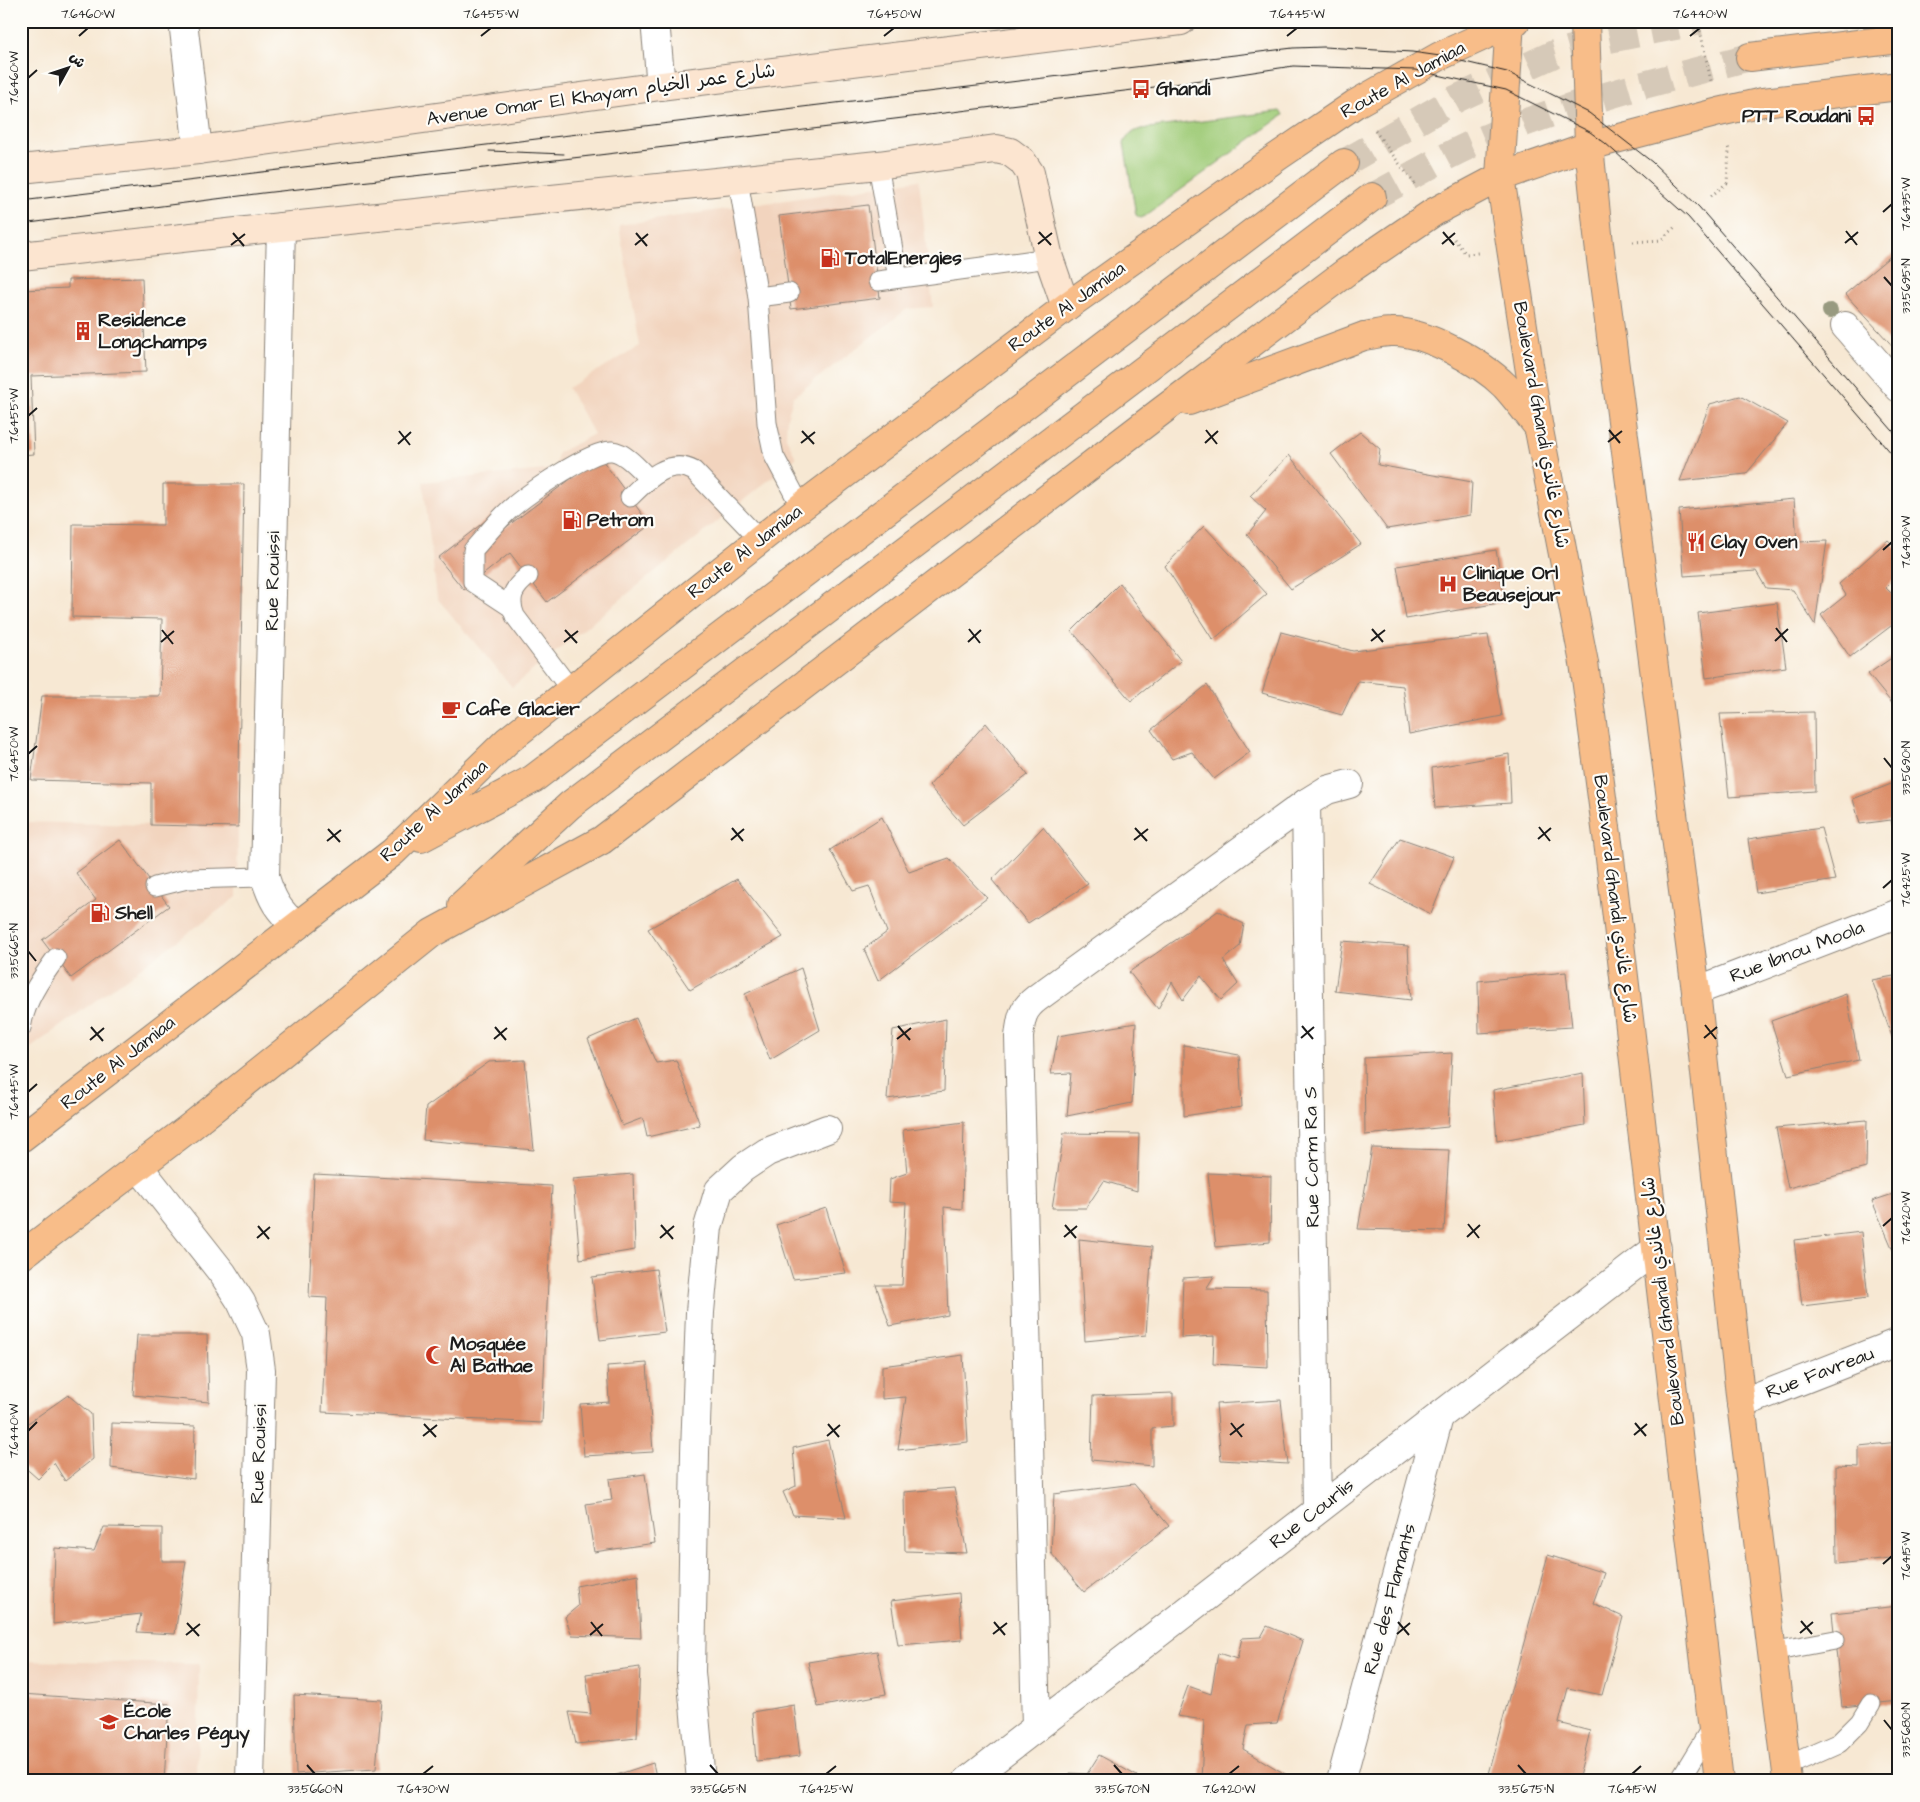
<svg xmlns="http://www.w3.org/2000/svg" width="1920" height="1802" font-family="'Architects Daughter','Playpen Sans Arabic',sans-serif">
<rect width="100%" height="100%" fill="#fdfcf7"/>
<filter id="ink" filterUnits="userSpaceOnUse"><feTurbulence type="fractalNoise" baseFrequency=".02" numOctaves="2"/><feDisplacementMap in="SourceGraphic" scale="10" xChannelSelector="R" yChannelSelector="G"/><feConvolveMatrix kernelMatrix="1 2 1 2 8 2 1 2 1" color-interpolation-filters="sRGB"/></filter>
<filter id="wash" filterUnits="userSpaceOnUse"><feTurbulence type="fractalNoise" baseFrequency=".0096" numOctaves="4" result="noise"/><feDisplacementMap in="SourceGraphic" scale="20" xChannelSelector="R" yChannelSelector="G"/><feGaussianBlur stdDeviation="1.12" result="paint"/><feColorMatrix in="noise" values="0 0 0 0 0 0 0 0 0 0 0 0 0 0 0 0 0 1.4 0 .05"/><feComposite in="paint" operator="in"/></filter>
<g filter="url(#wash)">
<rect width="100%" height="100%" fill="#f7e8d3"/>
<g fill="#f2d4be">
<polygon points="919,180 933,307 907,309 793,397 787,418 786,437 796,458 512,687 437,598 423,482 555,469 558,453 594,434 568,388 640,346 619,225"/>
<polygon points="21,822 238,827 237,897 21,1055"/>
<polygon points="21,1661 199,1664 197,1781 21,1781"/>
</g>
<path fill="#a0cc79" stroke="#5e744a" d="M 1280,111 L 1283,114 L 1282,116 L 1145,216 L 1141,218 L 1136,215 L 1124,143 C 1128,135 1132,132 1141,129 Z"/>
<g id="blocks">
<g fill="#dd8f6b">
<polygon points="868,205 880,298 791,309 779,216"/>
<polygon points="1899,249 1899,353 1845,294"/>
<polygon points="142,278 146,372 31,376 34,454 21,455 21,290 68,288 68,280"/>
<polygon points="1740,396 1788,423 1746,474 1680,481 1710,404"/>
<polygon points="1360,432 1380,449 1378,465 1472,482 1470,515 1387,529 1331,454"/>
<polygon points="1289,455 1361,544 1291,589 1247,535 1266,511 1250,496"/>
<polygon points="600,457 650,525 547,602 510,553 464,590 438,558 494,514 505,528"/>
<polygon points="163,484 244,484 238,827 151,825 151,783 31,780 42,696 160,696 162,619 72,617 73,524 163,525"/>
<polygon points="1794,499 1797,542 1827,541 1815,625 1793,590 1766,588 1756,571 1684,576 1679,510"/>
<polygon points="1204,526 1267,594 1213,640 1165,566"/>
<polygon points="1888,540 1899,550 1899,575 1886,588 1899,601 1899,620 1850,657 1821,615 1846,595 1839,584"/>
<polygon points="1496,550 1505,602 1406,619 1397,566"/>
<polygon points="1120,583 1181,661 1131,701 1072,631"/>
<polygon points="1777,603 1786,667 1706,678 1698,613"/>
<polygon points="1281,632 1353,651 1488,635 1502,716 1409,734 1403,686 1358,681 1342,715 1262,693"/>
<polygon points="1899,653 1899,712 1868,674"/>
<polygon points="1207,685 1250,752 1214,779 1192,752 1172,759 1151,730"/>
<polygon points="1814,712 1815,791 1729,797 1720,714"/>
<polygon points="986,723 1028,775 963,825 929,786"/>
<polygon points="1509,754 1511,803 1435,808 1432,768"/>
<polygon points="1899,781 1899,849 1898,849 1891,820 1860,824 1853,799"/>
<polygon points="882,817 909,872 949,858 987,898 878,981 864,949 887,932 869,886 853,891 830,850"/>
<polygon points="1043,827 1088,884 1028,923 992,880"/>
<polygon points="1821,828 1835,880 1756,893 1748,839"/>
<polygon points="1400,838 1454,857 1431,914 1370,884"/>
<polygon points="120,840 169,906 71,978 42,940 96,900 76,873"/>
<polygon points="737,879 783,937 690,990 648,929"/>
<polygon points="1218,911 1244,924 1240,946 1223,960 1238,984 1221,1000 1201,976 1183,1000 1172,982 1158,1009 1129,972"/>
<polygon points="1342,941 1408,946 1411,1000 1335,991"/>
<polygon points="801,968 820,1030 770,1060 745,994"/>
<polygon points="1566,972 1572,1027 1479,1033 1478,981"/>
<polygon points="1899,975 1899,1054 1898,1054 1872,980"/>
<polygon points="1846,994 1859,1060 1788,1075 1771,1021"/>
<polygon points="636,1018 656,1063 676,1060 700,1125 647,1137 643,1118 622,1126 588,1039"/>
<polygon points="946,1019 944,1091 887,1099 893,1030"/>
<polygon points="1136,1023 1132,1103 1067,1116 1071,1073 1051,1074 1058,1036"/>
<polygon points="1184,1045 1239,1055 1242,1107 1184,1116"/>
<polygon points="1452,1053 1448,1127 1365,1135 1364,1058"/>
<polygon points="525,1060 534,1150 423,1140 426,1107 489,1062"/>
<polygon points="1583,1073 1585,1125 1497,1141 1493,1090"/>
<polygon points="1867,1120 1866,1168 1788,1188 1776,1128"/>
<polygon points="964,1122 962,1209 944,1207 948,1315 890,1326 876,1285 902,1285 906,1203 889,1202 890,1179 907,1173 903,1130"/>
<polygon points="1064,1133 1139,1134 1137,1191 1104,1181 1086,1208 1052,1208"/>
<polygon points="1372,1148 1449,1150 1444,1231 1358,1229"/>
<polygon points="1208,1173 1271,1176 1270,1242 1216,1247"/>
<polygon points="314,1174 552,1186 542,1423 322,1412 327,1298 309,1297"/>
<polygon points="633,1174 635,1250 580,1259 573,1179"/>
<polygon points="1899,1192 1899,1264 1872,1201"/>
<polygon points="826,1208 846,1273 793,1279 776,1225"/>
<polygon points="1861,1232 1868,1298 1802,1306 1794,1240"/>
<polygon points="1079,1239 1152,1247 1146,1335 1085,1341"/>
<polygon points="656,1269 665,1332 600,1340 592,1277"/>
<polygon points="1214,1276 1206,1289 1267,1290 1268,1367 1213,1364 1214,1336 1181,1338 1183,1278"/>
<polygon points="137,1335 207,1335 209,1402 133,1395"/>
<polygon points="963,1355 968,1442 898,1450 906,1397 882,1399 882,1366"/>
<polygon points="647,1363 653,1452 584,1456 580,1404 609,1402 607,1366"/>
<polygon points="1173,1393 1173,1426 1152,1428 1152,1466 1091,1460 1093,1396"/>
<polygon points="68,1395 91,1414 93,1459 65,1481 54,1463 38,1479 21,1464 21,1428"/>
<polygon points="1281,1400 1288,1464 1221,1460 1216,1404"/>
<polygon points="112,1423 195,1426 194,1479 111,1468"/>
<polygon points="828,1440 846,1518 793,1515 783,1492 796,1486 793,1448"/>
<polygon points="1899,1442 1899,1557 1837,1564 1836,1466 1859,1467 1859,1446"/>
<polygon points="645,1474 655,1543 594,1552 586,1504 612,1500 609,1479"/>
<polygon points="1134,1484 1169,1526 1084,1592 1051,1553 1054,1494"/>
<polygon points="954,1488 967,1553 905,1551 904,1492"/>
<polygon points="104,1527 162,1528 162,1561 186,1561 175,1634 137,1632 141,1614 53,1624 55,1548 94,1551"/>
<polygon points="1548,1555 1604,1573 1593,1603 1623,1617 1602,1695 1568,1688 1559,1723 1590,1731 1578,1781 1486,1781"/>
<polygon points="638,1574 641,1638 572,1635 565,1617 578,1606 576,1586"/>
<polygon points="959,1593 962,1640 898,1645 891,1601"/>
<polygon points="1899,1606 1899,1701 1842,1707 1832,1613"/>
<polygon points="1267,1626 1303,1641 1277,1723 1248,1725 1243,1749 1297,1781 1201,1781 1204,1720 1177,1716 1188,1686 1211,1694 1218,1653 1237,1659 1242,1638 1261,1637"/>
<polygon points="877,1651 886,1694 818,1707 808,1662"/>
<polygon points="640,1667 637,1738 576,1744 569,1712 591,1714 586,1674"/>
<polygon points="21,1694 169,1704 164,1781 21,1781"/>
<polygon points="294,1695 382,1700 376,1769 296,1774"/>
<polygon points="794,1705 800,1756 756,1761 752,1712"/>
<polygon points="1099,1755 1137,1776 1135,1781 1067,1781 1070,1773 1087,1774"/>
<polygon points="653,1763 657,1781 601,1781 601,1780"/>
</g>
</g>
</g>
<g filter="url(#ink)">
<use href="#blocks" fill-opacity="0" stroke="#8a8278" stroke-width="1"/>
<g fill="none" stroke-linecap="round" stroke-linejoin="round">
<g stroke="#d6c9b8" stroke-width="28" stroke-dasharray="28 14" stroke-linecap="butt">
<polyline points="1344,163 1456,99 1554,54 1604,40 1700,21"/>
<path d="M 1372,197 C 1405,180 1437,160 1470,145 C 1559,105 1655,82 1750,57"/>
</g>
<g stroke="#8a8278" stroke-width="21">
<g id="lane">
<polyline points="878,165 898,278"/>
<polyline points="738,180 758,297 767,423 774,456 801,507"/>
<polyline points="878,281 1049,258"/>
<polyline points="758,297 789,293"/>
<path d="M 630,497 C 647,480 669,457 694,471 L 760,540"/>
<path d="M 528,576 C 513,588 508,598 515,616 L 571,690"/>
<path d="M 511,607 L 473,582 L 473,550 C 484,538 493,526 504,515 C 520,498 591,449 612,451 C 625,452 640,470 649,479"/>
<polyline points="155,887 187,879 265,877"/>
<path d="M 21,1028 C 25,1001 40,980 56,958"/>
<polyline points="1771,1652 1835,1640"/>
<polyline points="1787,1766 1839,1743 1860,1722 1871,1704"/>
<polyline points="1679,1781 1713,1725"/>
</g>
</g>
<g stroke="#8a8278" stroke-width="30">
<g id="street">
<polyline points="183,21 198,150"/>
<polyline points="655,21 661,86"/>
<path d="M 281,227 L 265,877 C 272,900 278,910 296,926"/>
<polyline points="1845,326 1899,388"/>
<polyline points="1306,803 1317,1510"/>
<polyline points="1696,991 1899,913"/>
<polyline points="138,1166 223,1274 241,1302 256,1334 261,1370 250,1781"/>
<polyline points="1741,1404 1899,1342"/>
<path d="M 1036,1728 L 1019,1037 C 1021,1019 1022,1009 1037,998 L 1306,803 L 1327,790 L 1349,784"/>
<polyline points="701,1781 691,1672 695,1452 700,1312 708,1227 719,1190 743,1168 767,1152 827,1129"/>
<polyline points="967,1781 1657,1248"/>
<polyline points="1341,1781 1439,1417"/>
</g>
</g>
<g stroke="#8a8278" stroke-width="30">
<g id="secondary">
<polyline points="21,169 198,150 661,86 1181,21"/>
<polyline points="21,256 281,227 878,165 996,149 1010,152 1022,161 1030,173 1049,258 1066,307"/>
</g>
</g>
<g stroke="#8a8278" stroke-width="30">
<g id="primary">
<polyline points="1510,21 1500,177 1539,430 1584,663 1609,850 1719,1781"/>
<polyline points="1585,21 1589,146 1599,244 1696,991 1741,1404 1788,1781"/>
<polyline points="1750,57 1899,39"/>
<path d="M 1189,401 L 1364,336 C 1373,335 1382,332 1391,332 C 1424,330 1482,363 1505,386 C 1517,399 1528,414 1539,428"/>
<polyline points="421,838 533,779 1344,163"/>
<polyline points="462,905 570,805 1372,197"/>
<polyline points="21,1138 393,852 507,741 801,507 1066,307 1277,157 1355,104 1440,56 1516,21"/>
<polyline points="21,1256 189,1128 432,933 602,840 1159,413 1346,272 1434,212 1500,177 1589,146 1719,112 1763,102 1899,86"/>
</g>
</g>
<g stroke="#8a8278" stroke-width="3" stroke-dasharray="1 4" stroke-linecap="butt">
<polyline points="1698,21 1711,81"/>
<polyline points="1375,131 1416,186"/>
<polyline points="1711,196 1727,183 1729,150 1727,144"/>
<polyline points="1454,239 1466,254 1478,253"/>
<polyline points="1633,242 1661,240 1676,226"/>
</g>
<use href="#lane" stroke="#fff" stroke-width="19"/>
<use href="#street" stroke="#fff" stroke-width="28"/>
<use href="#secondary" stroke="#fce5d0" stroke-width="28"/>
<use href="#primary" stroke="#f8bd89" stroke-width="28"/>
<g stroke="#1c1c1c" stroke-width="1">
<polyline points="489,151 564,154"/>
<polyline points="21,201 1293,48 1324,47 1412,52 1440,56 1507,72 1589,113 1652,162 1699,207 1899,438"/>
<polyline points="21,224 263,193 599,155 1141,89 1293,66 1415,70 1506,90 1590,132 1605,143 1688,217 1899,462"/>
</g>
</g>
<circle fill="#989a80" cx="1830" cy="311" r="8"/>
</g>
<path fill="none" stroke="#1c1c1c" stroke-width="2" d="M 79,36 L 88,28M 481,36 L 491,28M 884,36 L 894,28M 1287,36 L 1297,28M 1690,36 L 1700,28M 28,78 L 37,70M 1883,212 L 1892,204M 1846,231 L 1857,245M 1039,232 L 1051,245M 1443,232 L 1454,245M 233,233 L 244,246M 636,233 L 647,246M 1845,243 L 1858,232M 1038,244 L 1052,233M 1442,244 L 1455,233M 231,245 L 245,234M 635,245 L 648,234M 1884,277 L 1892,286M 28,416 L 37,408M 1206,430 L 1217,444M 1609,430 L 1620,443M 399,431 L 410,445M 802,431 L 814,444M 1608,442 L 1622,431M 801,443 L 815,432M 1205,443 L 1218,431M 398,444 L 411,432M 1883,550 L 1892,542M 1776,628 L 1787,642M 969,629 L 980,643M 1372,629 L 1383,642M 162,630 L 173,644M 565,630 L 577,643M 1371,641 L 1385,630M 1775,641 L 1788,629M 161,642 L 174,631M 564,642 L 578,631M 968,642 L 981,630M 28,754 L 37,746M 1884,758 L 1892,768M 1539,827 L 1550,841M 732,828 L 743,841M 1135,828 L 1147,841M 328,829 L 340,842M 1538,839 L 1551,828M 731,840 L 744,829M 1134,840 L 1148,829M 327,841 L 341,830M 1883,888 L 1892,880M 28,951 L 36,961M 1705,1025 L 1716,1039M 898,1026 L 910,1040M 1302,1026 L 1313,1039M 91,1027 L 103,1041M 495,1027 L 506,1040M 1301,1038 L 1314,1027M 1704,1038 L 1717,1027M 494,1039 L 507,1028M 897,1039 L 911,1028M 90,1040 L 104,1028M 28,1092 L 37,1084M 1468,1224 L 1479,1238M 661,1225 L 673,1239M 1065,1225 L 1076,1238M 258,1226 L 269,1239M 1883,1226 L 1892,1218M 1064,1237 L 1077,1226M 1467,1237 L 1480,1225M 257,1238 L 270,1227M 660,1238 L 674,1226M 1231,1423 L 1242,1437M 1635,1423 L 1646,1436M 424,1424 L 436,1437M 828,1424 L 839,1437M 28,1431 L 37,1422M 1230,1435 L 1244,1424M 1634,1435 L 1647,1424M 423,1436 L 437,1425M 827,1436 L 840,1425M 1883,1564 L 1892,1556M 1801,1621 L 1812,1634M 591,1622 L 602,1636M 994,1622 L 1005,1635M 1398,1622 L 1409,1635M 187,1623 L 199,1636M 1800,1633 L 1813,1622M 993,1634 L 1007,1623M 1397,1634 L 1410,1623M 186,1635 L 200,1624M 590,1635 L 603,1624M 1884,1720 L 1892,1730M 307,1765 L 315,1774M 710,1765 L 718,1774M 1114,1765 L 1122,1774M 1518,1765 L 1526,1774M 423,1774 L 433,1766M 826,1774 L 836,1766M 1229,1774 L 1239,1766M 1632,1774 L 1641,1766"/>
<defs>
<g id="bus-bare" transform="scale(1.5)"><path d="M-5-6H5V4H4V6H2V4H-2V6H-4V4H-5ZM-3.5-4V0h7V-4ZM-3.5 1.2v1.5H-2V1.2ZM2 1.2v1.5H3.5V1.2Z" fill="#c8321e" stroke="#fdfcf7" stroke-width="2.5" paint-order="stroke"/></g>
<g id="fuel-bare" transform="scale(1.5)"><path d="M-5.5-6h7V0h2V4h1.3V-2.5L3-4.5l.8-.8L6-3V5H2.5V1h-1V6h-7ZM-4.2-4.7v3.2H.2V-4.7Z" fill="#c8321e" stroke="#fdfcf7" stroke-width="2.5" paint-order="stroke"/></g>
<g id="building-bare" transform="scale(1.5)"><path d="M-4-6H4V6H1V3H-1V6H-4ZM-2.5-4.3h1.7v1.8h-1.7ZM.8-4.3h1.7v1.8H.8ZM-2.5-1h1.7V.8h-1.7ZM.8-1h1.7V.8H.8Z" fill="#c8321e" stroke="#fdfcf7" stroke-width="2.5" paint-order="stroke"/></g>
<g id="restaurant-bare" transform="scale(1.5)"><path d="M-5-6h1v4h1v-4h1v4h1v-4h1v5L-1.5 .5V6h-2V.5L-5-1ZM5-6V6H3V1.5H1.5Q1.5-4 5-6Z" fill="#c8321e" stroke="#fdfcf7" stroke-width="2.5" paint-order="stroke"/></g>
<g id="hospital-bare" transform="scale(1.5)"><path d="M-5-5h3v3.5h4V-5h3V5h-3V1.5h-4V5h-3Z" fill="#c8321e" stroke="#fdfcf7" stroke-width="2.5" paint-order="stroke"/></g>
<g id="cafe-bare" transform="scale(1.5)"><path d="M-5.5-4.5H6V0H3Q3 3.5 0 3.5H-2.5Q-5.5 3.5-5.5 0ZM3-3.2v2h1.7v-2ZM-6 4.5H4V6H-6Z" fill="#c8321e" stroke="#fdfcf7" stroke-width="2.5" paint-order="stroke"/></g>
<g id="mosque-bare" transform="scale(1.5)"><path d="M3.5-4.9A6 6 0 1 0 3.5 4.9A5 5 0 1 1 3.5-4.9Z" fill="#c8321e" stroke="#fdfcf7" stroke-width="2.5" paint-order="stroke"/></g>
<g id="school-bare" transform="scale(1.5)"><path d="M0-5L7-2L0 1L-7-2ZM-4 1L0 2.5L4 1V4Q0 6-4 4Z" fill="#c8321e" stroke="#fdfcf7" stroke-width="2.5" paint-order="stroke"/></g>
</defs>
<g fill-rule="evenodd">
<use href="#bus-bare" x="1141" y="89"/>
<use href="#bus-bare" x="1866" y="116"/>
<use href="#fuel-bare" x="830" y="258"/>
<use href="#building-bare" x="83" y="331"/>
<use href="#fuel-bare" x="572" y="520"/>
<use href="#restaurant-bare" x="1696" y="542"/>
<use href="#hospital-bare" x="1448" y="584"/>
<use href="#cafe-bare" x="451" y="709"/>
<use href="#fuel-bare" x="100" y="913"/>
<use href="#mosque-bare" x="435" y="1355"/>
<use href="#school-bare" x="109" y="1722"/>
</g>
<g text-anchor="middle" dominant-baseline="central" stroke-width="4.5" stroke-linejoin="round" paint-order="stroke">
<g font-size="19" fill="#1c1c1c" stroke="#fdfcf7">
<text transform="translate(1403 80) rotate(-29)">Route Al Jamiaa</text>
<text transform="translate(601 95) rotate(-8)">Avenue Omar El Khayam شارع عمر الخيام</text>
<text transform="translate(1067 307) rotate(-36)">Route Al Jamiaa</text>
<text transform="translate(1541 425) rotate(80)">Boulevard Ghandi شارع غاندي</text>
<text transform="translate(745 552) rotate(-38)">Route Al Jamiaa</text>
<text transform="translate(273 581) rotate(-89)">Rue Rouissi</text>
<text transform="translate(434 811) rotate(-43)">Route Al Jamiaa</text>
<text transform="translate(1615 899) rotate(83)">Boulevard Ghandi شارع غاندي</text>
<text transform="translate(1797 952) rotate(-21)">Rue Ibnou Moola</text>
<text transform="translate(118 1063) rotate(-38)">Route Al Jamiaa</text>
<text transform="translate(1312 1157) rotate(-91)">Rue Corm Ra S</text>
<text transform="translate(1663 1301) rotate(-97)">Boulevard Ghandi شارع غاندي</text>
<text transform="translate(1820 1373) rotate(-21)">Rue Favreau</text>
<text transform="translate(259 1454) rotate(-88)">Rue Rouissi</text>
<text transform="translate(1312 1514) rotate(-38)">Rue Courlis</text>
<text transform="translate(1390 1599) rotate(-75)">Rue des Flamants</text>
</g>
<g font-size="19" font-weight="bold" fill="#1c1c1c" stroke="#fdfcf7" text-anchor="start">
<text x="1156" y="89">Ghandi</text>
<text x="1851" y="116" text-anchor="end">PTT Roudani</text>
<text x="845" y="258">TotalEnergies</text>
<text x="98" y="320">Residence<tspan x="98" dy="22">Longchamps</tspan></text>
<text x="587" y="520">Petrom</text>
<text x="1711" y="542">Clay Oven</text>
<text x="1463" y="573">Clinique Orl<tspan x="1463" dy="22">Beausejour</tspan></text>
<text x="466" y="709">Cafe Glacier</text>
<text x="115" y="913">Shell</text>
<text x="450" y="1344">Mosquée<tspan x="450" dy="22">Al Bathae</tspan></text>
<text x="124" y="1711">École<tspan x="124" dy="22">Charles Péguy</tspan></text>
</g>
</g>
<rect width="1920" height="1802" fill="none" stroke="#fdfcf7" stroke-width="55"/>
<g transform="translate(68 68) rotate(50)" stroke="#fdfcf7" stroke-width="4" paint-order="stroke">
<path d="M0-4L9 19L0 12L-9 19Z" fill="#1c1c1c"/>
<text y="-8" font-size="14" font-weight="bold" text-anchor="middle" fill="#1c1c1c">ش</text>
</g>
<rect x="28" y="28" width="1864" height="1746" fill="none" stroke="#1c1c1c" stroke-width="2"/>
<g font-size="12" text-anchor="middle" fill="#1c1c1c">
<text x="88" y="18">7.6460°W</text>
<text x="491" y="18">7.6455°W</text>
<text x="894" y="18">7.6450°W</text>
<text x="1297" y="18">7.6445°W</text>
<text x="1700" y="18">7.6440°W</text>
<text transform="translate(14 78) rotate(-90)" y="4">7.6460°W</text>
<text transform="translate(1906 204) rotate(-90)" y="4">7.6435°W</text>
<text transform="translate(1906 286) rotate(-90)" y="4">33.5695°N</text>
<text transform="translate(14 416) rotate(-90)" y="4">7.6455°W</text>
<text transform="translate(1906 542) rotate(-90)" y="4">7.6430°W</text>
<text transform="translate(14 754) rotate(-90)" y="4">7.6450°W</text>
<text transform="translate(1906 768) rotate(-90)" y="4">33.5690°N</text>
<text transform="translate(1906 880) rotate(-90)" y="4">7.6425°W</text>
<text transform="translate(14 951) rotate(-90)" y="4">33.5665°N</text>
<text transform="translate(14 1092) rotate(-90)" y="4">7.6445°W</text>
<text transform="translate(1906 1218) rotate(-90)" y="4">7.6420°W</text>
<text transform="translate(14 1431) rotate(-90)" y="4">7.6440°W</text>
<text transform="translate(1906 1556) rotate(-90)" y="4">7.6415°W</text>
<text transform="translate(1906 1730) rotate(-90)" y="4">33.5680°N</text>
<text x="315" y="1793">33.5660°N</text>
<text x="423" y="1793">7.6430°W</text>
<text x="718" y="1793">33.5665°N</text>
<text x="826" y="1793">7.6425°W</text>
<text x="1122" y="1793">33.5670°N</text>
<text x="1229" y="1793">7.6420°W</text>
<text x="1526" y="1793">33.5675°N</text>
<text x="1632" y="1793">7.6415°W</text>
</g>
</svg>
